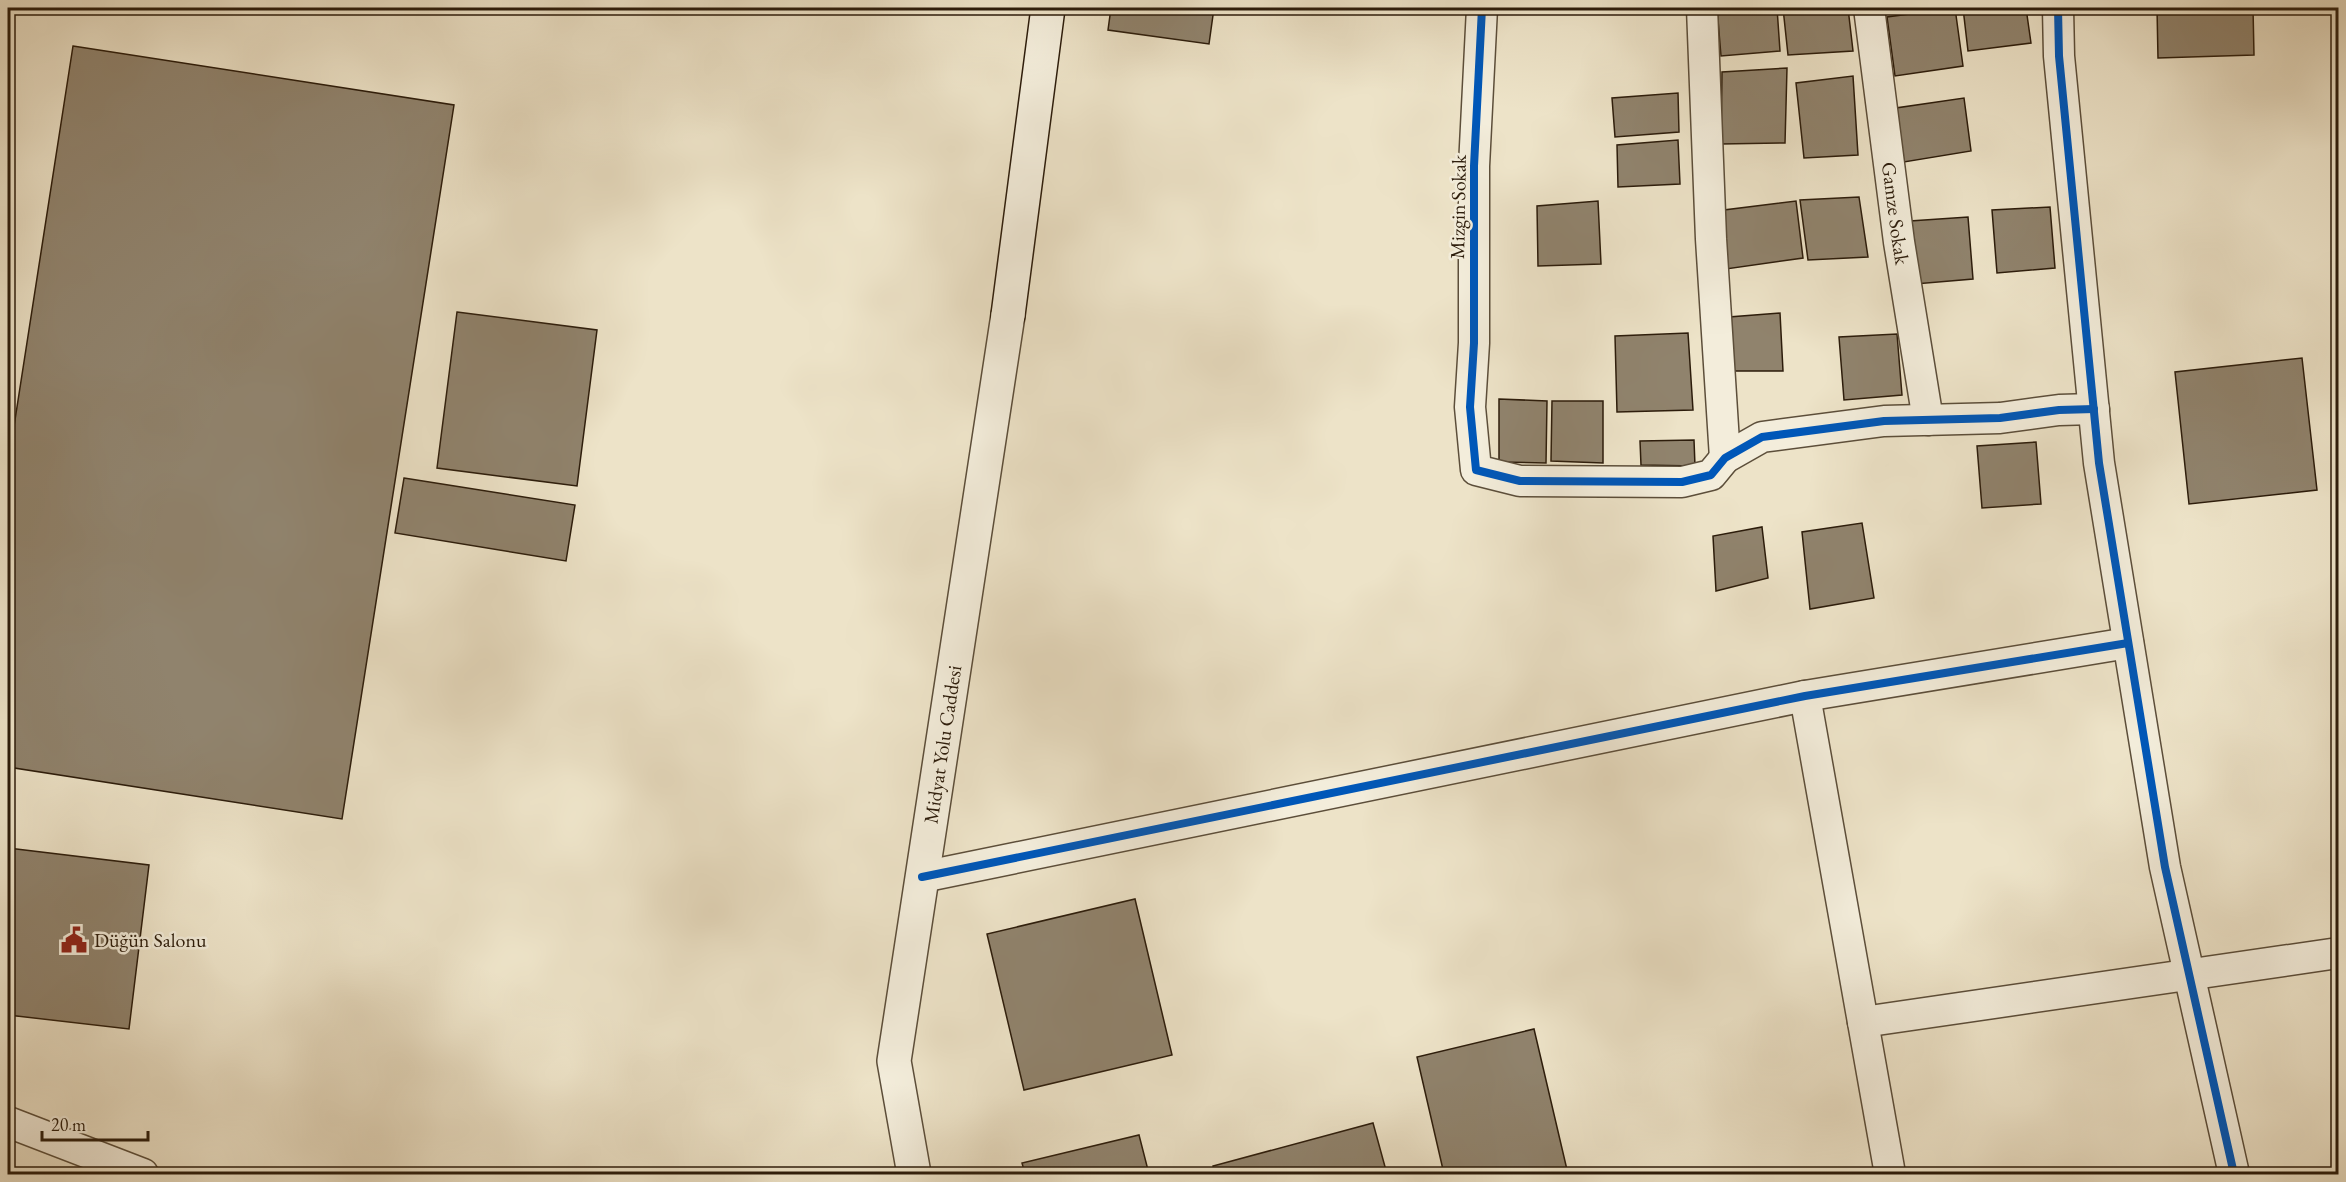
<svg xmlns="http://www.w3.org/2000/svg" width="2346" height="1182" font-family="'EB Garamond',serif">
<rect width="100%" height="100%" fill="#ede3c8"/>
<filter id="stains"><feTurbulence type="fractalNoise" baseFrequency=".00333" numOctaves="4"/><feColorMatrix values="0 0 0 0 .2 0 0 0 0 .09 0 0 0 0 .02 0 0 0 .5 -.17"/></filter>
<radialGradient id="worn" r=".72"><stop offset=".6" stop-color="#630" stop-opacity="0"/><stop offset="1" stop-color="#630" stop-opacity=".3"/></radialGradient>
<g fill="#90836d" stroke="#2c1c0b" stroke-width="1.5">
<polygon points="1111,8 1214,8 1209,44 1108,30"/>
<polygon points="1717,8 1777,8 1780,51 1721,56"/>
<polygon points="1783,8 1848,8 1853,51 1788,55"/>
<polygon points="1955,8 1963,66 1895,76 1887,17"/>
<polygon points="1963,8 2026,8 2031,43 1968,51"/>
<polygon points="2157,8 2253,8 2254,55 2158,58"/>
<polygon points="73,46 454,105 342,819 8,767 8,465"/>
<polygon points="1787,68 1785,143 1721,144 1722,72"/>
<polygon points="1853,76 1858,155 1804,158 1796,83"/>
<polygon points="1678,93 1679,132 1615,137 1612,98"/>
<polygon points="1964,98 1971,151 1904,162 1896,108"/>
<polygon points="1678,140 1680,184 1618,187 1617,145"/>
<polygon points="1859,197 1868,257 1808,260 1800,200"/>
<polygon points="1598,201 1601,264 1538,266 1537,206"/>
<polygon points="1796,201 1803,258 1726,269 1724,210"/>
<polygon points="2050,207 2055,268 1997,273 1992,210"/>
<polygon points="1968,217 1973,279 1915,284 1910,221"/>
<polygon points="457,312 597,330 577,486 437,468"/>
<polygon points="1780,313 1783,371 1729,371 1729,317"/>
<polygon points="1688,333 1693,410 1617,412 1615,336"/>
<polygon points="1897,334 1902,395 1844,400 1839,337"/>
<polygon points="2302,358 2317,490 2189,504 2175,372"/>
<polygon points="1499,399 1547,401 1546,463 1499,462"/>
<polygon points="1552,401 1603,401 1603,463 1551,461"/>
<polygon points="1694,440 1695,466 1641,465 1640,441"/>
<polygon points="2036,442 2041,504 1982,508 1977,446"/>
<polygon points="404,478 575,505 566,561 395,533"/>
<polygon points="1862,523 1874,598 1810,609 1802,532"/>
<polygon points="1762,527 1768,578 1716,591 1713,536"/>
<polygon points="8,848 149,865 129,1029 8,1015"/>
<polygon points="1135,899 1172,1055 1024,1090 987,934"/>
<polygon points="1534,1029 1568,1174 1444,1174 1417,1057"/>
<polygon points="1373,1123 1387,1174 1215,1174 1213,1166"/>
<polygon points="1139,1135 1149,1174 1025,1174 1022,1163"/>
</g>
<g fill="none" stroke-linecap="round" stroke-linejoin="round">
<g stroke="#5c4e3a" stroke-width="33">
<g id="minor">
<polyline points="1482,8 1474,166 1474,343 1470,407 1476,470 1520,481 1682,482 1711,475 1725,458 1762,437 1884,421 2000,418 2059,410 2094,409"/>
<polyline points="1702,8 1711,239 1725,458"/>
<path id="s1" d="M 1869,8 L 1899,242 L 1928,420"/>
<polyline points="2058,8 2059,56 2099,463 2165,867 2234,1174"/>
<polyline points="1805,696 1890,1174"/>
<polyline points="922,877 1805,696 2128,643"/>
<polyline points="1863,1022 2338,953"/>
<polyline points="8,1122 143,1174"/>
</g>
</g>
<g stroke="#5c4e3a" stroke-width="36">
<g id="tertiary">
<path id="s2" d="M 914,1174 L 894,1061 L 1008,315"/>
</g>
</g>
<g stroke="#2c1c0b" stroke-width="36">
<polyline id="secondary" points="1008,315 1048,8"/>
</g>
<use href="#minor" stroke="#f3eddb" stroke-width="30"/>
<use href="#tertiary" stroke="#f3eddb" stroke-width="33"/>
<use href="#secondary" stroke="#f3eddb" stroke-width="33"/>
<g stroke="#f3eddb" stroke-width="11">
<g id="cycleway">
<polyline points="1482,8 1474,166 1474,343 1470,407 1476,470 1520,481 1682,482 1711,475 1725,458 1762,437 1884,421 2000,418 2059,410 2094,409"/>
<polyline points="2058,8 2059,56 2099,463 2165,867 2234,1174"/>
<polyline points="922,877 1805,696 2128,643"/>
</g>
</g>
<use href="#cycleway" stroke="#0057b8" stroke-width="8"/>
</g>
<defs>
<g id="civic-bare" transform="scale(2.07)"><path d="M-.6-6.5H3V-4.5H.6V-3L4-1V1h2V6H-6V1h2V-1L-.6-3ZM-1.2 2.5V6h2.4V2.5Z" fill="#8f2418" stroke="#f3eddb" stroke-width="2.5" paint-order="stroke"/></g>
</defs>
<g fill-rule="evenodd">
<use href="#civic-bare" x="74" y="940"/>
</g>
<g text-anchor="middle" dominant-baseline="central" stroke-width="5" stroke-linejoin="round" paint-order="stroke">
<g font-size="20" fill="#2c1c0b" stroke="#f3eddb">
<text transform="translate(1458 207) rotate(-89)">Mizgin Sokak</text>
<text stroke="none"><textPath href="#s1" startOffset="207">Gamze Sokak</textPath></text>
<text stroke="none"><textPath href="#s2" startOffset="435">Midyat Yolu Caddesi</textPath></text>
</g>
<g font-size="20" fill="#2c1c0b" stroke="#f3eddb" text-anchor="start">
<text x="94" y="940">Düğün Salonu</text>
</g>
</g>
<rect width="2346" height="1182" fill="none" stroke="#ede3c8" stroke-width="30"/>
<rect x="9" y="9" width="2328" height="1164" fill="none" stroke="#2c1c0b" stroke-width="3"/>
<rect x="15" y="15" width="2316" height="1152" fill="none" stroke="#2c1c0b" stroke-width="1.5"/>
<path d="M42 1131v9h106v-9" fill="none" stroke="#2c1c0b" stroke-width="3"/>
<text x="51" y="1131" font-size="18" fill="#2c1c0b" stroke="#f3eddb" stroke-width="4.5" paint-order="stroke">20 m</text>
<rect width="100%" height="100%" filter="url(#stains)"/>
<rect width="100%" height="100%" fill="url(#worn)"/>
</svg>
